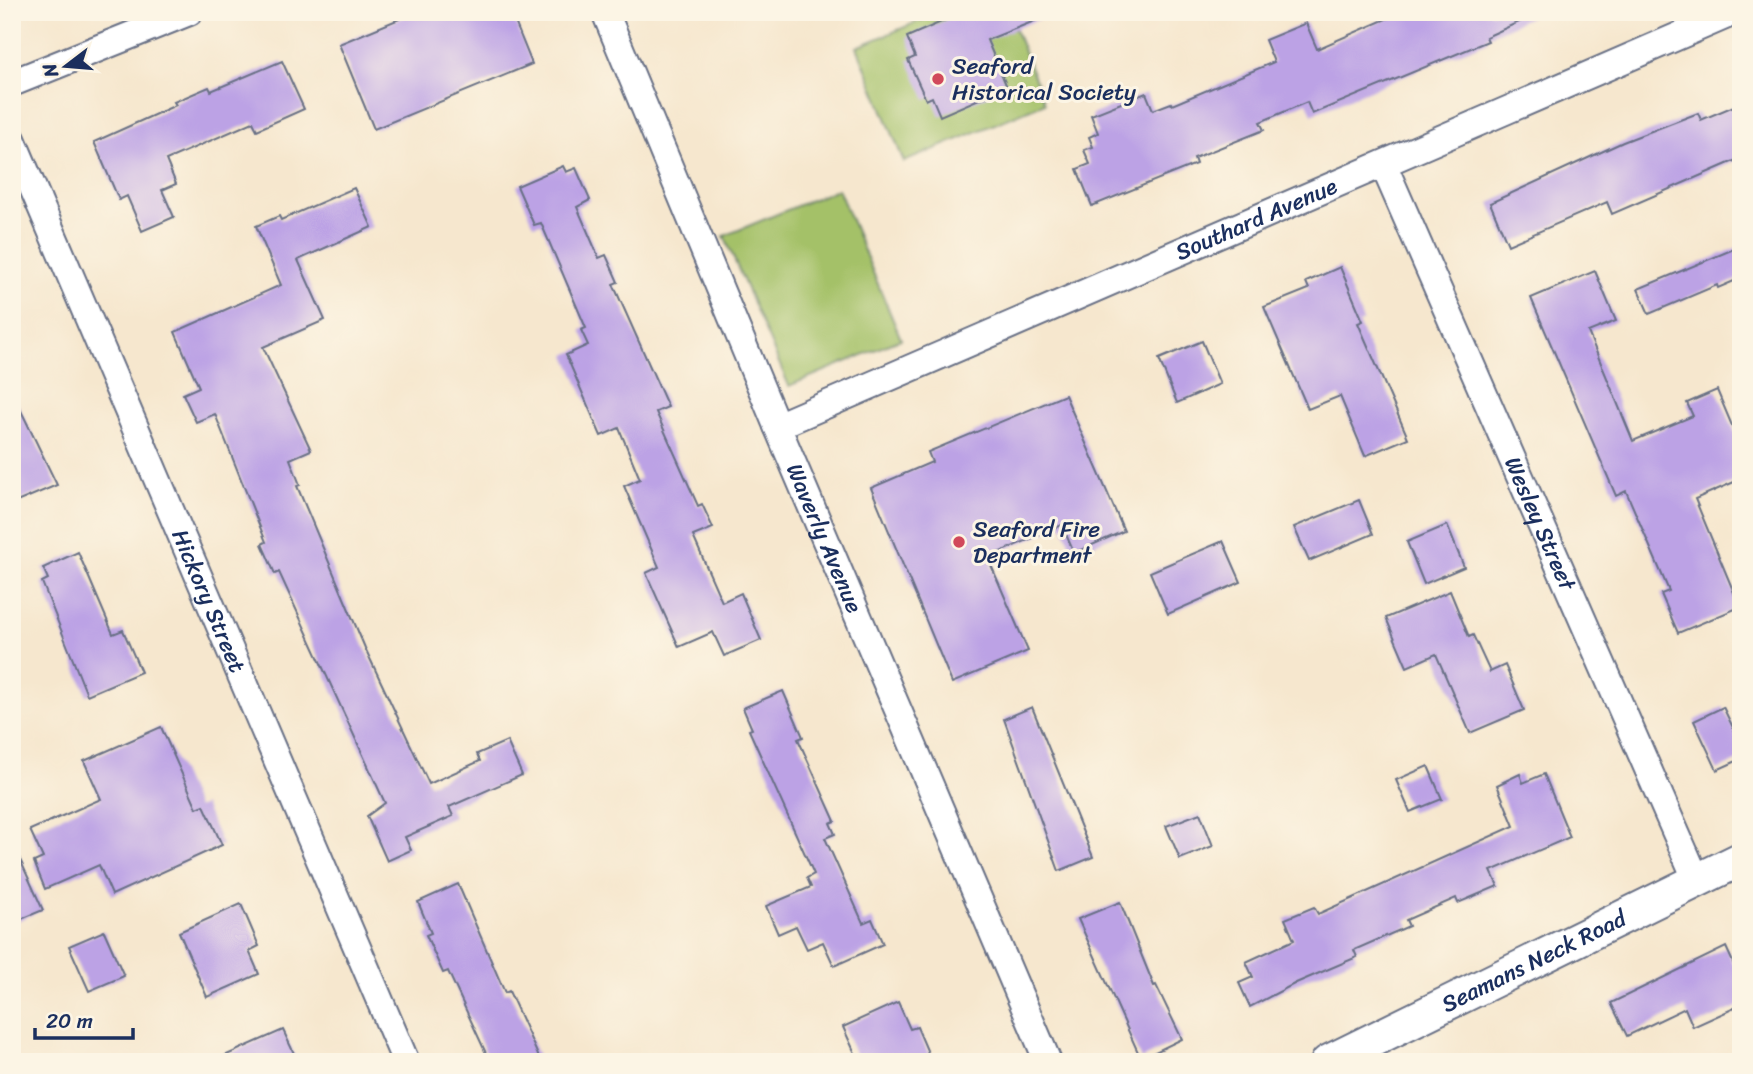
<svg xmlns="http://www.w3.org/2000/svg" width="1753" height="1074" font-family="Sriracha,sans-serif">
<rect width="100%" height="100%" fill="#fcf5e5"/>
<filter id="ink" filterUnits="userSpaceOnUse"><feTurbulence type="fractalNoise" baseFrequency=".0143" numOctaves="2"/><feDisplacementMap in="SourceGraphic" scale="14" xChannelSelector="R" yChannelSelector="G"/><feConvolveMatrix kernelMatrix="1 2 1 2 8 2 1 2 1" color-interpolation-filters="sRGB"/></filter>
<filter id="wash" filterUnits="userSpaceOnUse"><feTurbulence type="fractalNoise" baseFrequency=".00686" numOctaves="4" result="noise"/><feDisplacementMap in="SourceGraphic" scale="28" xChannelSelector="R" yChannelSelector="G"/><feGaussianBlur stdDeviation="1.57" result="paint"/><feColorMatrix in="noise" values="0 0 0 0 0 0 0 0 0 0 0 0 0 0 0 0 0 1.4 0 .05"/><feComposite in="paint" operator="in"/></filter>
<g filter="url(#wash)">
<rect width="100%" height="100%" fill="#f6e7ce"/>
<g fill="#a4c168" stroke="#607863" stroke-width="2">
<polygon points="941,12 1008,12 1045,103 904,162 857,47"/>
<polygon points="838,189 901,339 789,386 724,236"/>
</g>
<g id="blocks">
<g fill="#bca2e5">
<polygon points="416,12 511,12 532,64 374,129 339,44"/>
<polygon points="964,12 1052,14 987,40 1007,87 940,116 932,97 926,100 908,60 915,57 907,37"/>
<polygon points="1402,12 1541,12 1486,37 1488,41 1312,114 1307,102 1260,122 1264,130 1194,158 1196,164 1092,206 1077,169 1090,164 1084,150 1093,147 1089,137 1098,133 1091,115 1146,93 1153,110 1171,103 1172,105 1274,62 1265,40 1306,23 1317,49"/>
<polygon points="282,61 304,109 257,130 253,122 166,160 176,184 162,190 174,217 142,231 127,196 119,200 94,142 176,105 174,102 209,87 211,91"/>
<polygon points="1741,103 1741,158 1612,214 1607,202 1508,245 1490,203 1623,142 1698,113 1701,120"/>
<polygon points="563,166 566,172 576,168 590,200 577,207 599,258 606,255 618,282 613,284 668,407 656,412 698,506 702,504 713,528 693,536 722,602 741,593 761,640 724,656 713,632 679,647 646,573 659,567 624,486 640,479 619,428 601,436 566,355 588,345 581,330 586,328 541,223 534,225 517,186"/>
<polygon points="354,188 372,227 298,260 325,320 263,347 311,450 290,459 300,485 297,486 365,648 429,784 480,761 477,754 507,741 522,775 449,807 453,816 405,837 411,850 387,861 367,816 385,803 279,572 275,574 262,544 266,542 215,414 196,422 183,394 199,387 175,332 281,285 256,226 279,216 281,220"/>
<polygon points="1741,246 1741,278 1718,288 1717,285 1649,314 1638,289"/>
<polygon points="1340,267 1363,321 1358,323 1408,438 1365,456 1340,396 1308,409 1264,307 1309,289 1306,282"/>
<polygon points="1595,271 1616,321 1588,332 1633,441 1693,416 1687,403 1717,390 1741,447 1741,479 1695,499 1740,607 1678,633 1661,594 1669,591 1626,491 1616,496 1531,298"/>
<polygon points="1202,341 1220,384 1177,403 1159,359"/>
<polygon points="12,392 57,485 12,504"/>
<polygon points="1065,395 1124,531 1074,553 1062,525 998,553 1001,561 991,565 1028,651 952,683 871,488 932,462 928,452"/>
<polygon points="1359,500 1373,534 1309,561 1294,527"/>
<polygon points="1447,525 1464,567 1424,584 1407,542"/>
<polygon points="1223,541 1241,582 1168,614 1150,572"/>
<polygon points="78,552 113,634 123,630 141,672 87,695 42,582 48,579 43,568"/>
<polygon points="1450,591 1469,637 1473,635 1490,672 1505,665 1524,710 1470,733 1436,654 1407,667 1386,618"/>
<polygon points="783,691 803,737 798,739 835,821 830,823 835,834 825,838 863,923 872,919 883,944 834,966 823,942 807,949 796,926 778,934 766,906 811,887 807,878 814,874 749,730 752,729 743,708"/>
<polygon points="1032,707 1093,857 1059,871 1004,719"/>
<polygon points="1723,707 1741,744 1741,759 1717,770 1694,721"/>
<polygon points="161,727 197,808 204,805 222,845 112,895 99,865 45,889 34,862 43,858 30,830 101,799 84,761"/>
<polygon points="1428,766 1442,799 1410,812 1396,780"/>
<polygon points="1520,774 1523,783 1544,774 1570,837 1491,871 1498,886 1458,903 1456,898 1406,920 1409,926 1354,950 1357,957 1296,983 1250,1007 1239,983 1253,977 1246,962 1294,940 1285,919 1314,907 1318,914 1514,826 1497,785"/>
<polygon points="1200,813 1213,846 1180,859 1166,826"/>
<polygon points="12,842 43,910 12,923"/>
<polygon points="458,884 505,993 509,991 541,1062 490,1062 448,971 443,973 426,935 431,933 418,902"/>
<polygon points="1120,902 1154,986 1156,985 1182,1039 1141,1059 1078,919"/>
<polygon points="241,904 259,946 249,951 259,974 207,997 179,932"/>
<polygon points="104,931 124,976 89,991 69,946"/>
<polygon points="1726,947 1741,980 1741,1005 1693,1027 1685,1008 1627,1036 1611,1003"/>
<polygon points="898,1002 910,1029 917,1027 932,1062 859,1062 843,1027"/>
<polygon points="283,1030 298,1062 211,1062"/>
</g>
</g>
</g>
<g filter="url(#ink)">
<use href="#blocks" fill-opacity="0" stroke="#686f85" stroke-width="2"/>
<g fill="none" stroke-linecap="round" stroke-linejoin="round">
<g stroke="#686f85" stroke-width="30">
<g id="minor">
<path id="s1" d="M 605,12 L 777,426 L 1048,1062"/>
<polyline points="12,83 189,12"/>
<path id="s2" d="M 12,139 L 406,1062"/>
<path id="s3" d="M 1384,166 L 1697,881"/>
<path id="s4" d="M 777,426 L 1734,12"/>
</g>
</g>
<g stroke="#686f85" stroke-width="37">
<g id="tertiary">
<path id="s5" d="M 1328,1062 L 1741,859"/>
</g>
</g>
<use href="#minor" stroke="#fff" stroke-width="26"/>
<use href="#tertiary" stroke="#fff" stroke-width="33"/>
</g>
</g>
<g fill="#d1495b" stroke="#fcf5e5" stroke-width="2.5">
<circle cx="938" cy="79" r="7"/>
<circle cx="959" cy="542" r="7"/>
</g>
<g text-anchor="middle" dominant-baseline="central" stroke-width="6" stroke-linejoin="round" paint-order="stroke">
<g font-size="23" fill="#1b2f5e" stroke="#fcf5e5" text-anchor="start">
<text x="952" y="66">Seaford<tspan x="952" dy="26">Historical Society</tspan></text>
<text x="973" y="529">Seaford Fire<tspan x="973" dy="26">Department</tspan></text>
</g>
<g font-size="23" fill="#1b2f5e" stroke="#fcf5e5">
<text stroke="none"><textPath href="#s4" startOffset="522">Southard Avenue</textPath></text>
<text stroke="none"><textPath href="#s3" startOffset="390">Wesley Street</textPath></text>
<text stroke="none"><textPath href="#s1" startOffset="570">Waverly Avenue</textPath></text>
<text stroke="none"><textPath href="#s2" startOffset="502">Hickory Street</textPath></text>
<text stroke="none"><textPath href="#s5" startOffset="229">Seamans Neck Road</textPath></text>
</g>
</g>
<rect width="1753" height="1074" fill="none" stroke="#fcf5e5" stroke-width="42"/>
<g transform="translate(66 66) rotate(254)" stroke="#fcf5e5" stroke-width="5" paint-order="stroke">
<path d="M0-5L12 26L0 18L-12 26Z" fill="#1b2f5e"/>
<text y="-10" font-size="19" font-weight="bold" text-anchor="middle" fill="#1b2f5e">N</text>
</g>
<path d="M35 1028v10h98v-10" fill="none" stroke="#1b2f5e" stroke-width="3.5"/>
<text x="46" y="1028" font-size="21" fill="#1b2f5e" stroke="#fcf5e5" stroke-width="5" paint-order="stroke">20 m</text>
</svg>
